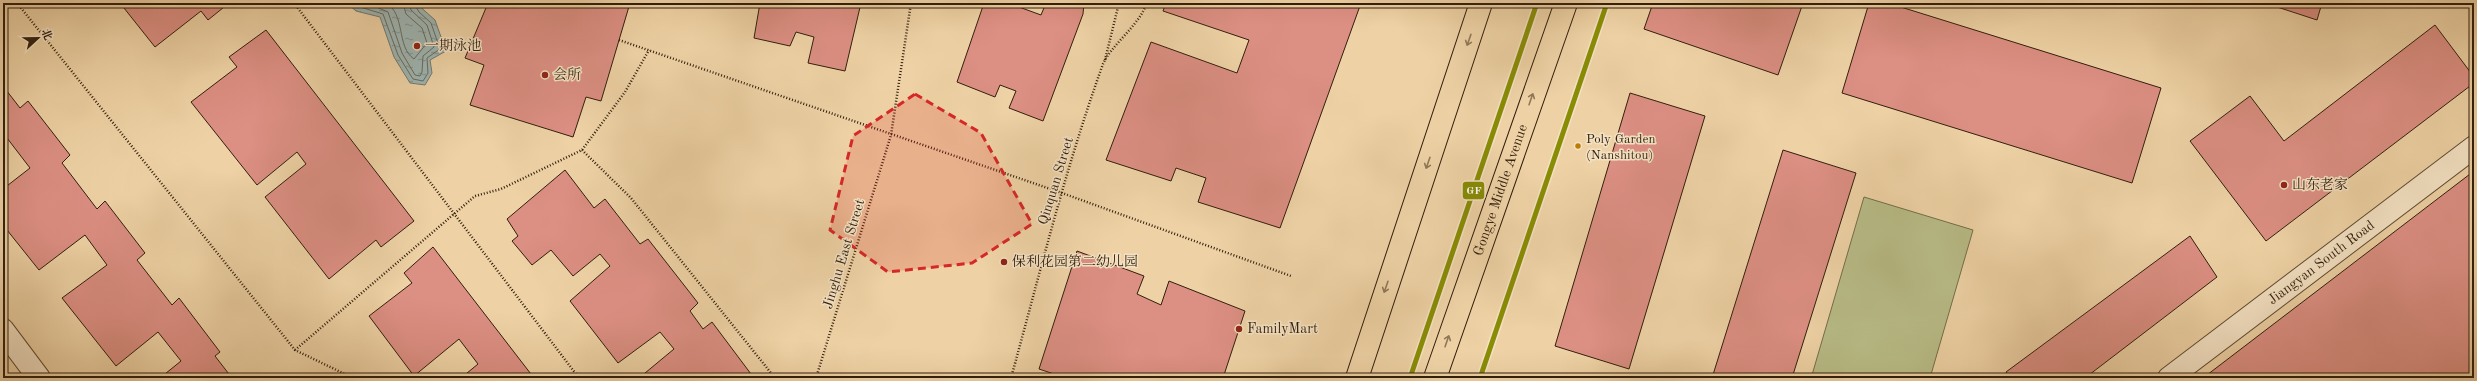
<svg xmlns="http://www.w3.org/2000/svg" width="2477" height="381" font-family="'Old Standard TT','Noto Serif SC',serif">
<defs>
<pattern id="water-ripples" width="26" height="14" patternUnits="userSpaceOnUse"><rect width="26" height="14" fill="#9eb5b2"/><path d="M2 4q2-2 4 0t4 0M15 11q2-2 4 0t4 0" fill="none" stroke="#81938f"/></pattern>
</defs>
<rect width="100%" height="100%" fill="#eed2a5"/>
<filter id="stains"><feTurbulence type="fractalNoise" baseFrequency=".005" numOctaves="4"/><feColorMatrix values="0 0 0 0 .2 0 0 0 0 .09 0 0 0 0 .02 0 0 0 .5 -.17"/></filter>
<radialGradient id="worn" r=".72"><stop offset=".6" stop-color="#630" stop-opacity="0"/><stop offset="1" stop-color="#630" stop-opacity=".3"/></radialGradient>
<polygon fill="#b8bc87" stroke="#746d4a" points="1864,197 1973,230 1930,378 1823,378 1812,375"/>
<polygon fill="url(#water-ripples)" stroke="#727970" points="347,3 416,3 435,20 446,51 430,60 432,73 425,85 410,83 394,57 380,17 356,11"/>
<g fill="none" stroke-linecap="round" stroke-linejoin="round">
<g stroke="#686a5f" stroke-width="1">
<polyline points="353,3 357,6 383,14 398,55 413,79 423,81 428,73 427,58 440,49 431,23 419,12 414,3"/>
<polyline points="367,3 388,12 402,53 415,75 420,76 422,72 423,56 434,47 427,25 411,10 409,3"/>
<path d="M 386,3 C 406,14 396,47 414,59 L 427,43 L 422,28 L 406,14 L 403,3"/>
</g>
</g>
<g fill="#dc8f83" stroke="#311e0c">
<polygon points="120,3 229,3 208,20 201,11 155,47"/>
<polygon points="488,3 630,3 601,101 586,97 573,137 470,105 484,65 465,58"/>
<polygon points="760,3 861,3 845,71 808,63 814,37 796,32 790,46 754,38"/>
<polygon points="984,3 1008,3 1041,15 1046,3 1084,3 1083,14 1043,121 1009,108 1016,91 1000,85 995,97 957,82"/>
<polygon points="1166,3 1361,3 1280,228 1198,202 1206,178 1176,168 1171,181 1106,160 1151,42 1237,73 1249,40 1163,11"/>
<polygon points="1653,3 1803,3 1778,75 1644,29"/>
<polygon points="1869,3 1888,3 2161,88 2132,183 1842,93"/>
<polygon points="2265,3 2322,3 2317,20"/>
<polygon points="2435,25 2474,77 2474,83 2266,241 2190,141 2250,96 2284,141"/>
<polygon points="266,30 414,221 381,247 376,240 329,279 265,197 306,164 297,152 257,185 191,102 237,67 229,57"/>
<polygon points="3,86 20,108 28,101 70,155 62,163 97,209 105,201 145,253 137,260 172,305 179,298 220,352 215,356 232,378 160,378 181,361 158,332 116,366 62,298 107,265 85,235 39,270 3,225 3,189 30,168 7,138 3,141"/>
<polygon points="1630,93 1705,116 1629,369 1555,346"/>
<polygon points="1783,150 1856,173 1792,378 1712,378"/>
<polygon points="565,170 594,208 605,199 640,244 648,239 698,303 690,311 703,329 712,322 754,378 639,378 674,349 660,332 618,363 570,301 610,266 600,254 573,276 551,250 532,265 512,241 518,236 507,219"/>
<polygon points="2474,171 2474,377 2203,378"/>
<polygon points="2190,236 2217,277 2085,378 2010,378 2006,372"/>
<polygon points="433,247 534,378 461,378 478,364 459,339 414,376 369,316 412,283 404,273"/>
<polygon points="1077,251 1144,276 1137,294 1161,305 1169,281 1245,311 1223,378 1066,378 1039,369"/>
</g>
<g fill="none" stroke-linecap="round" stroke-linejoin="round">
<g stroke="#604b32" stroke-width="24">
<g id="minor">
<polyline points="3,330 39,378"/>
<path id="s1" d="M 2169,378 L 2474,147"/>
</g>
</g>
<g stroke="#311e0c" stroke-width="24">
<g id="primary">
<polyline points="1357,378 1481,3"/>
<path id="s2" d="M 1435,378 L 1566,3"/>
</g>
</g>
<g stroke="#311e0c" stroke-width="2.5" stroke-dasharray="1 2" stroke-linecap="butt">
<polyline points="17,3 295,350 353,378"/>
<polyline points="294,3 579,378"/>
<polyline points="619,40 1062,193 1291,276"/>
<polyline points="1105,60 1119,3"/>
<polyline points="582,150 631,198 775,378"/>
<polyline points="295,350 475,196 501,189 582,150 625,92 649,50"/>
<polyline points="816,378 891,135 911,3"/>
<path d="M 1011,378 C 1040,273 1066,166 1103,64 C 1111,45 1138,27 1147,3"/>
</g>
<use href="#minor" stroke="#f4e2c4" stroke-width="22"/>
<use href="#primary" stroke="#eed2a5" stroke-width="22"/>
<g stroke="#f4e2c4" stroke-width="8">
<g id="metro-1">
<polyline points="1410,378 1537,3"/>
<polyline points="1480,378 1607,3"/>
</g>
</g>
<use href="#metro-1" stroke="#898c05" stroke-width="5"/>
</g>
<defs><path id="oneway-shaft" d="M-6 0H5M1.5-3L5.5 0L1.5 3" fill="none" stroke-width="1.6" stroke-linecap="round" stroke-linejoin="round"/></defs>
<g stroke="#907858">
<use href="#oneway-shaft" transform="translate(1469 40) rotate(109)"/>
<use href="#oneway-shaft" transform="translate(1531 99) rotate(-71)"/>
<use href="#oneway-shaft" transform="translate(1428 163) rotate(109)"/>
<use href="#oneway-shaft" transform="translate(1386 287) rotate(109)"/>
<use href="#oneway-shaft" transform="translate(1447 341) rotate(-71)"/>
</g>
<path fill="#d62828" fill-opacity="0.2" stroke="#d62828" stroke-width="3" stroke-dasharray="8 5" stroke-linejoin="round" d="M 915,94 L 981,133 L 1032,224 L 972,263 L 888,272 L 830,230 L 853,136 Z"/>
<g fill="#8f2418" stroke="#f4e2c4" stroke-width="1.5">
<circle cx="417" cy="46" r="4"/>
<circle cx="545" cy="75" r="4"/>
<circle cx="2284" cy="185" r="4"/>
<circle cx="1004" cy="262" r="4"/>
<circle cx="1239" cy="329" r="4"/>
</g>
<circle fill="#bc7d04" stroke="#f4e2c4" stroke-width="1.5" cx="1578" cy="146" r="3.5"/>
<g text-anchor="middle" dominant-baseline="central" stroke-width="3" stroke-linejoin="round" paint-order="stroke">
<g font-size="13" fill="#311e0c" stroke="#f4e2c4" text-anchor="start">
<text x="1586" y="139">Poly Garden<tspan x="1586" dy="16">(Nanshitou)</tspan></text>
</g>
<g font-size="14" fill="#311e0c" stroke="#f4e2c4" text-anchor="start">
<text x="425" y="46">一期泳池</text>
<text x="553" y="75">会所</text>
<text x="2292" y="185">山东老家</text>
<text x="1012" y="262">保利花园第二幼儿园</text>
<text x="1247" y="329">FamilyMart</text>
</g>
<g font-size="14" fill="#311e0c" stroke="#f4e2c4">
<text transform="translate(1056 181) rotate(-73)">Qinquan Street</text>
<text stroke="none"><textPath href="#s2" startOffset="199">Gongye Middle Avenue</textPath></text>
<text transform="translate(844 254) rotate(-73)">Jinghu East Street</text>
<text stroke="none"><textPath href="#s1" startOffset="191">Jiangyan South Road</textPath></text>
</g>
</g>
<rect stroke="#f4e2c4" stroke-width="1.5" x="1462" y="181" width="23" height="19" rx="4" fill="#898c05"/>
<g font-size="11" text-anchor="middle" font-weight="bold" fill="#fff">
<text x="1474" y="194">GF</text>
</g>
<rect width="2477" height="381" fill="none" stroke="#eed2a5" stroke-width="16"/>
<rect x="4" y="4" width="2469" height="373" fill="none" stroke="#311e0c" stroke-width="2"/>
<rect x="8" y="8" width="2461" height="365" fill="none" stroke="#311e0c"/>
<g transform="translate(38 38) rotate(68)" stroke="#f4e2c4" stroke-width="3" paint-order="stroke">
<path d="M0-3L7 15L0 10L-7 15Z" fill="#311e0c"/>
<text y="-6" font-size="11" font-weight="bold" text-anchor="middle" fill="#311e0c">北</text>
</g>
<rect width="100%" height="100%" filter="url(#stains)"/>
<rect width="100%" height="100%" fill="url(#worn)"/>
</svg>
